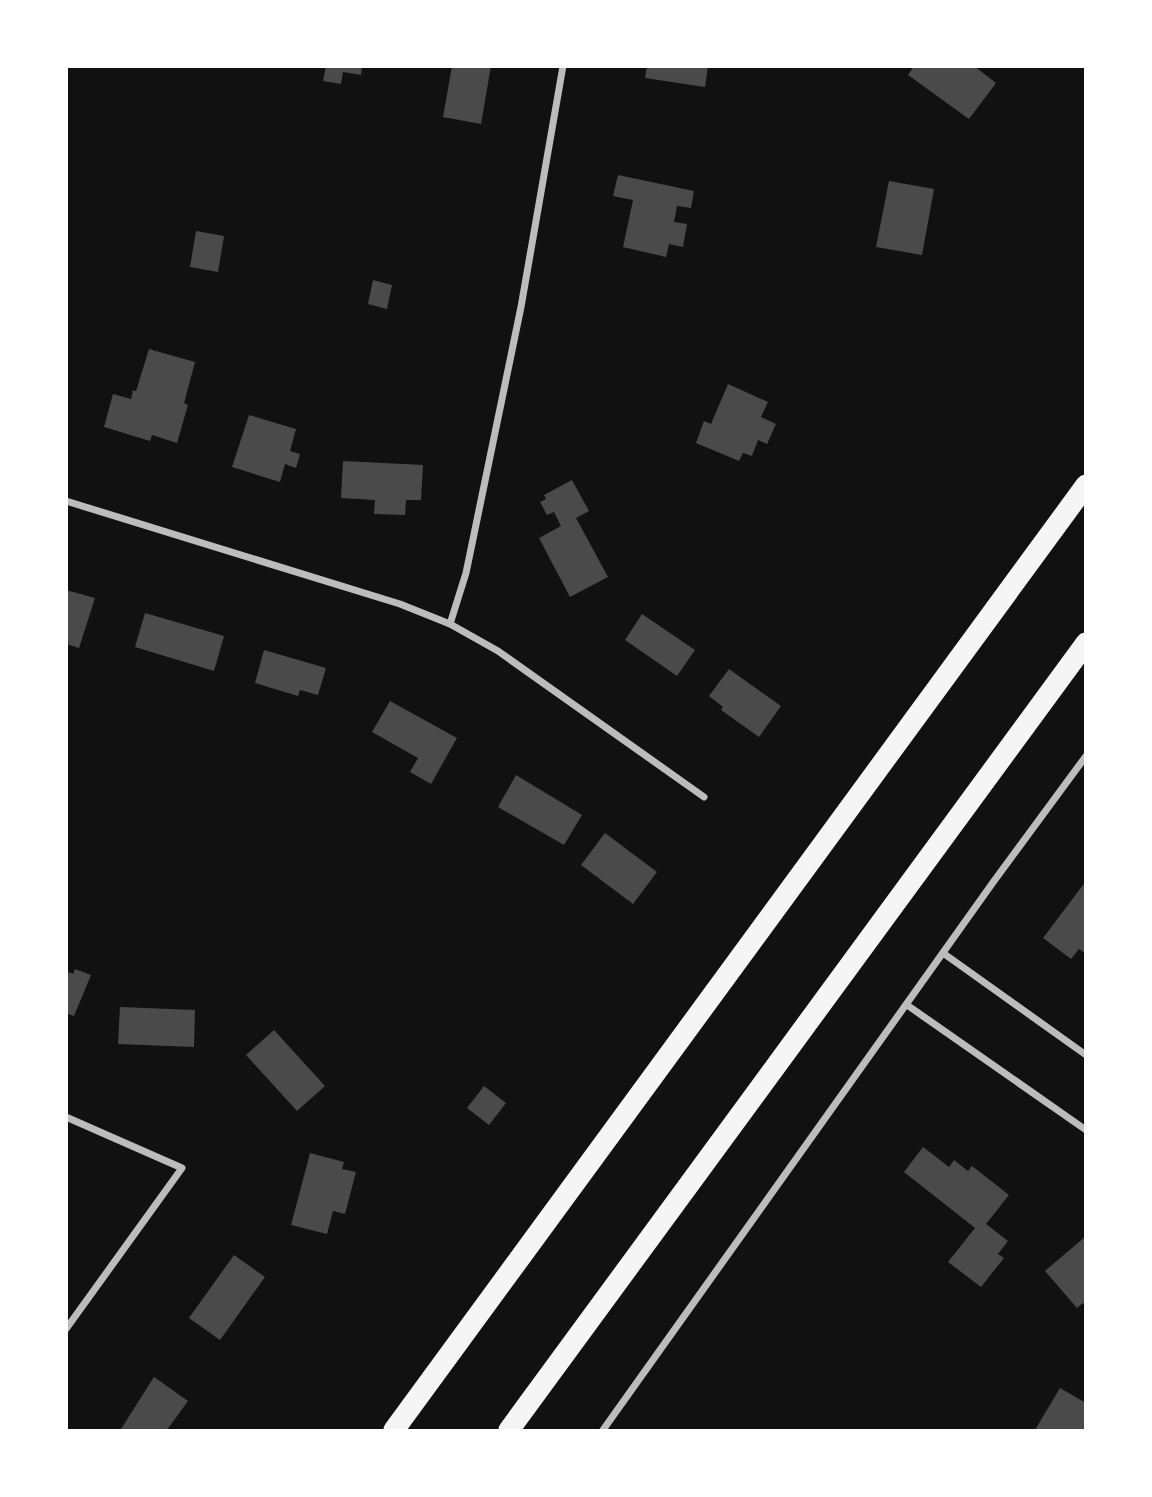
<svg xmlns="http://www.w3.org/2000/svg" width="1152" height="1497" font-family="Commissioner,sans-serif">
<rect width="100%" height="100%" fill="#111"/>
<g fill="#4a4a4a">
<polygon points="326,66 362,66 361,75 343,72 341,84 323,81"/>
<polygon points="452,66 491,66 481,124 443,117"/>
<polygon points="647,66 708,66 705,87 645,78"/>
<polygon points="914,66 974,66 996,83 969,119 908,75"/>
<polygon points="618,175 694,191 691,208 677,206 674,222 687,224 683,247 669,244 666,257 623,247 633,200 613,196"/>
<polygon points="889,181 934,189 922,255 876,247"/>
<polygon points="196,231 224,236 218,272 190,267"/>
<polygon points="373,280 392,285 387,309 368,304"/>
<polygon points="149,349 195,362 184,403 188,405 177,443 152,435 150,441 104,427 113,394 131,399 133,390 136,391"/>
<polygon points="728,384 768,402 761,417 776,424 767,444 758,440 752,456 743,453 739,461 696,443 704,421 711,424"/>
<polygon points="249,415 296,429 290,451 300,454 296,468 285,464 280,482 232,467"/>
<polygon points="343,461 423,465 421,500 406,500 405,515 374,514 375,500 341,498"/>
<polygon points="572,480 589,511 576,518 608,577 570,597 539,538 561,526 554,512 547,515 540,502 546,499 544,495"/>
<polygon points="66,590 95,598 79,648 66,644"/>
<polygon points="145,613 224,636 214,671 135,647"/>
<polygon points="642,614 695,650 677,676 625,640"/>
<polygon points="264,650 326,668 318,695 300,690 298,696 255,683"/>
<polygon points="729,669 781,706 759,737 721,710 723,707 709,696"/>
<polygon points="390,701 457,738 431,784 410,772 418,758 372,732"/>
<polygon points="516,775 582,815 564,845 498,807"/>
<polygon points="605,833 657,872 633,904 581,865"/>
<polygon points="1086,881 1086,954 1079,949 1071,959 1043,938"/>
<polygon points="75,969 91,975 74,1016 66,1013 66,971 73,974"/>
<polygon points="120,1007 195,1010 194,1047 118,1044"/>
<polygon points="274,1030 325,1086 297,1111 246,1055"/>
<polygon points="484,1086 506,1103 489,1125 467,1108"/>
<polygon points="923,1147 949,1167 954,1160 968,1171 972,1166 1009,1195 986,1224 1008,1241 998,1254 1004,1258 981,1287 948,1262 975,1228 904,1172"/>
<polygon points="310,1153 344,1162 342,1169 356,1172 345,1214 333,1211 327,1234 291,1225"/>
<polygon points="1086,1236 1086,1306 1083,1303 1077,1308 1045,1271"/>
<polygon points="234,1255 265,1277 220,1340 189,1318"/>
<polygon points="154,1377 188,1401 167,1430 124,1430 121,1429"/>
<polygon points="1060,1388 1086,1403 1086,1429 1035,1430"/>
</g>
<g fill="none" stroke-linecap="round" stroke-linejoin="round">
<g stroke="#bcbcbc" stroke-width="7">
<polyline points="66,501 400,604 450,624 498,651 704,797"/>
<polyline points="450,624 466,573 521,307 563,66"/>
<polyline points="943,953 1086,1055"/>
<polyline points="907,1005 1086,1130"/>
<polyline points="66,1117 182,1168 66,1329"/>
<polyline points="603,1430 994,881 1086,756"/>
</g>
<g stroke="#f5f5f5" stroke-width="21">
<polyline points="394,1430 1086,485"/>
<polyline points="509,1430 1086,643"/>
</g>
</g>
<rect width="1152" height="1497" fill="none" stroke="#ffffff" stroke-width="136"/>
</svg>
